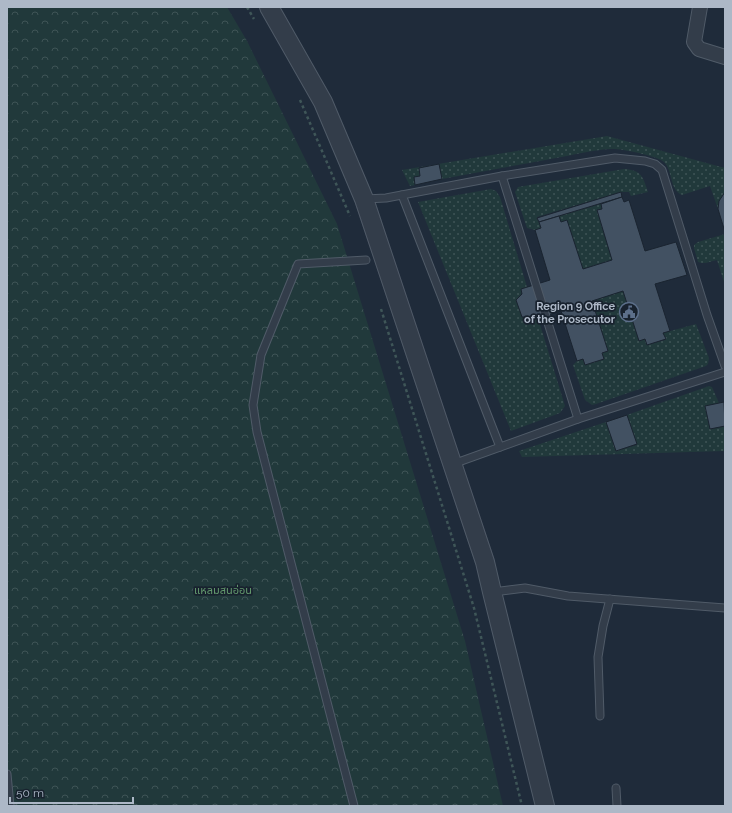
<svg xmlns="http://www.w3.org/2000/svg" width="732" height="813" font-family="Raleway,'Noto Sans Thai',sans-serif">
<defs>
<pattern id="grass-dots" width="8" height="8" patternUnits="userSpaceOnUse"><rect width="8" height="8" fill="#21393b"/><path d="M2 2h.1M6 6h.1" fill="none" stroke="#3f5456" stroke-width="1.8" stroke-linecap="round"/></pattern>
<pattern id="forest-crowns" width="20" height="18" patternUnits="userSpaceOnUse"><rect width="20" height="18" fill="#21393b"/><path d="M2 6a3 3 0 1 1 6 0M12 15a3 3 0 1 1 6 0" fill="none" stroke="#3f5456"/></pattern>
</defs>
<rect width="100%" height="100%" fill="#1f2b3a"/>
<g fill="url(#grass-dots)">
<path d="M 607,136 L 725,168 L 725,192 L 719,201 L 718,209 L 710,186 L 682,195 C 668,189 674,167 661,160 C 652,155 620,148 610,149 C 592,150 574,155 556,158 C 518,165 480,172 442,179 L 439,164 L 419,168 L 420,176 L 414,177 L 415,185 L 410,186 L 402,170 Z"/>
<path d="M 624,169 C 642,170 643,177 648,192 L 631,196 L 629,192 L 621,192 L 537,217 L 541,228 L 535,230 L 527,228 L 515,192 L 518,187 Z"/>
<polygon points="491,189 496,191 500,197 527,287 516,300 522,317 530,317 531,320 538,318 565,406 560,413 511,431 418,202"/>
<polygon points="601,204 602,209 597,211 612,260 583,269 567,221 561,222 559,216"/>
<path d="M 725,234 L 725,285 L 717,260 C 711,261 705,265 698,262 L 694,248 L 694,245 L 698,242 Z"/>
<polygon points="623,291 639,341 645,339 647,345 665,340 663,333 696,324 709,358 708,364 706,366 596,404 592,405 585,400 573,365 577,361 583,359 585,365 604,359 602,353 608,351 592,301"/>
<polygon points="709,386 712,387 719,403 705,406 710,429 725,426 725,451 522,457 519,451 606,422 616,451 637,445 627,415"/>
</g>
<polygon fill="url(#forest-crowns)" points="7,7 227,7 247,41 337,224 465,641 503,806 7,806"/>
<g fill="#425162" stroke="#1a2430">
<polygon points="439,164 442,179 415,185 414,177 420,176 419,168"/>
<polygon points="621,192 622,197 539,222 537,218"/>
<polygon points="725,192 725,232 718,209 719,201"/>
<polygon points="622,197 624,202 629,200 645,251 676,242 687,275 655,284 670,331 663,333 666,339 647,345 645,339 639,341 623,291 592,301 608,351 602,353 604,359 585,365 583,359 577,361 561,311 531,320 530,317 522,317 516,300 522,294 521,289 550,280 535,230 541,228 539,222 559,216 561,222 567,220 583,269 612,260 597,210 602,209 601,204"/>
<polygon points="724,402 725,426 710,429 705,406"/>
<polygon points="627,415 637,444 616,451 606,422"/>
</g>
<g fill="none" stroke-linecap="round" stroke-linejoin="round">
<g stroke="#505b68" stroke-width="9">
<g id="service">
<polyline points="502,176 578,419"/>
<polyline points="402,195 500,447"/>
<polyline points="365,199 386,198 502,176 615,158 645,161 655,164 662,170 707,315 725,366"/>
<polyline points="453,464 578,419 725,372"/>
<polyline points="493,592 525,588 568,596 725,608"/>
<polyline points="600,716 598,657 603,626 610,599"/>
<polyline points="7,774 10,806"/>
<polyline points="616,788 617,806"/>
<polyline points="354,806 257,432 253,405 261,355 298,264 366,260"/>
</g>
</g>
<g stroke="#505b68" stroke-width="16">
<polyline id="minor" points="700,7 694,42 699,49 725,57"/>
</g>
<g stroke="#505b68" stroke-width="20">
<polyline id="tertiary" points="269,7 323,102 364,199 485,562 492,592 545,806"/>
</g>
<g stroke="#3f5658" stroke-width="2.5" stroke-dasharray="3 3" stroke-linecap="butt">
<polyline points="247,7 254,19"/>
<polyline points="300,100 350,216"/>
<polyline points="381,309 474,608 522,806"/>
</g>
<use href="#service" stroke="#333d4a" stroke-width="7"/>
<use href="#minor" stroke="#333d4a" stroke-width="14"/>
<use href="#tertiary" stroke="#333d4a" stroke-width="18"/>
</g>
<defs>
<g id="civic-ring" transform="scale(1)"><circle r="9.5" fill="#18222e" stroke="#5c6f8a" stroke-width="1.5"/><path d="M-.6-6.5H3V-4.5H.6V-3L4-1V1h2V6H-6V1h2V-1L-.6-3ZM-1.2 2.5V6h2.4V2.5Z" fill="#5c6f8a"/></g>
</defs>
<g fill-rule="evenodd">
<use href="#civic-ring" x="629" y="312"/>
</g>
<g text-anchor="middle" dominant-baseline="central" stroke-width="3.5" stroke-linejoin="round" paint-order="stroke">
<g font-size="11" font-weight="bold" fill="#adb8c7" stroke="#18222e" text-anchor="end">
<text x="615" y="306">Region 9 Office<tspan x="615" dy="13">of the Prosecutor</tspan></text>
</g>
<g font-size="11" fill="#63996d" stroke="#18222e">
<text x="223" y="590">แหลมสนอ่อน</text>
</g>
</g>
<rect width="732" height="813" fill="none" stroke="#adb8c7" stroke-width="16"/>
<path d="M10 797v6h123v-6" fill="none" stroke="#adb8c7" stroke-width="2"/>
<text x="16" y="797" font-size="12" fill="#adb8c7" stroke="#18222e" stroke-width="3" paint-order="stroke">50 m</text>
</svg>
